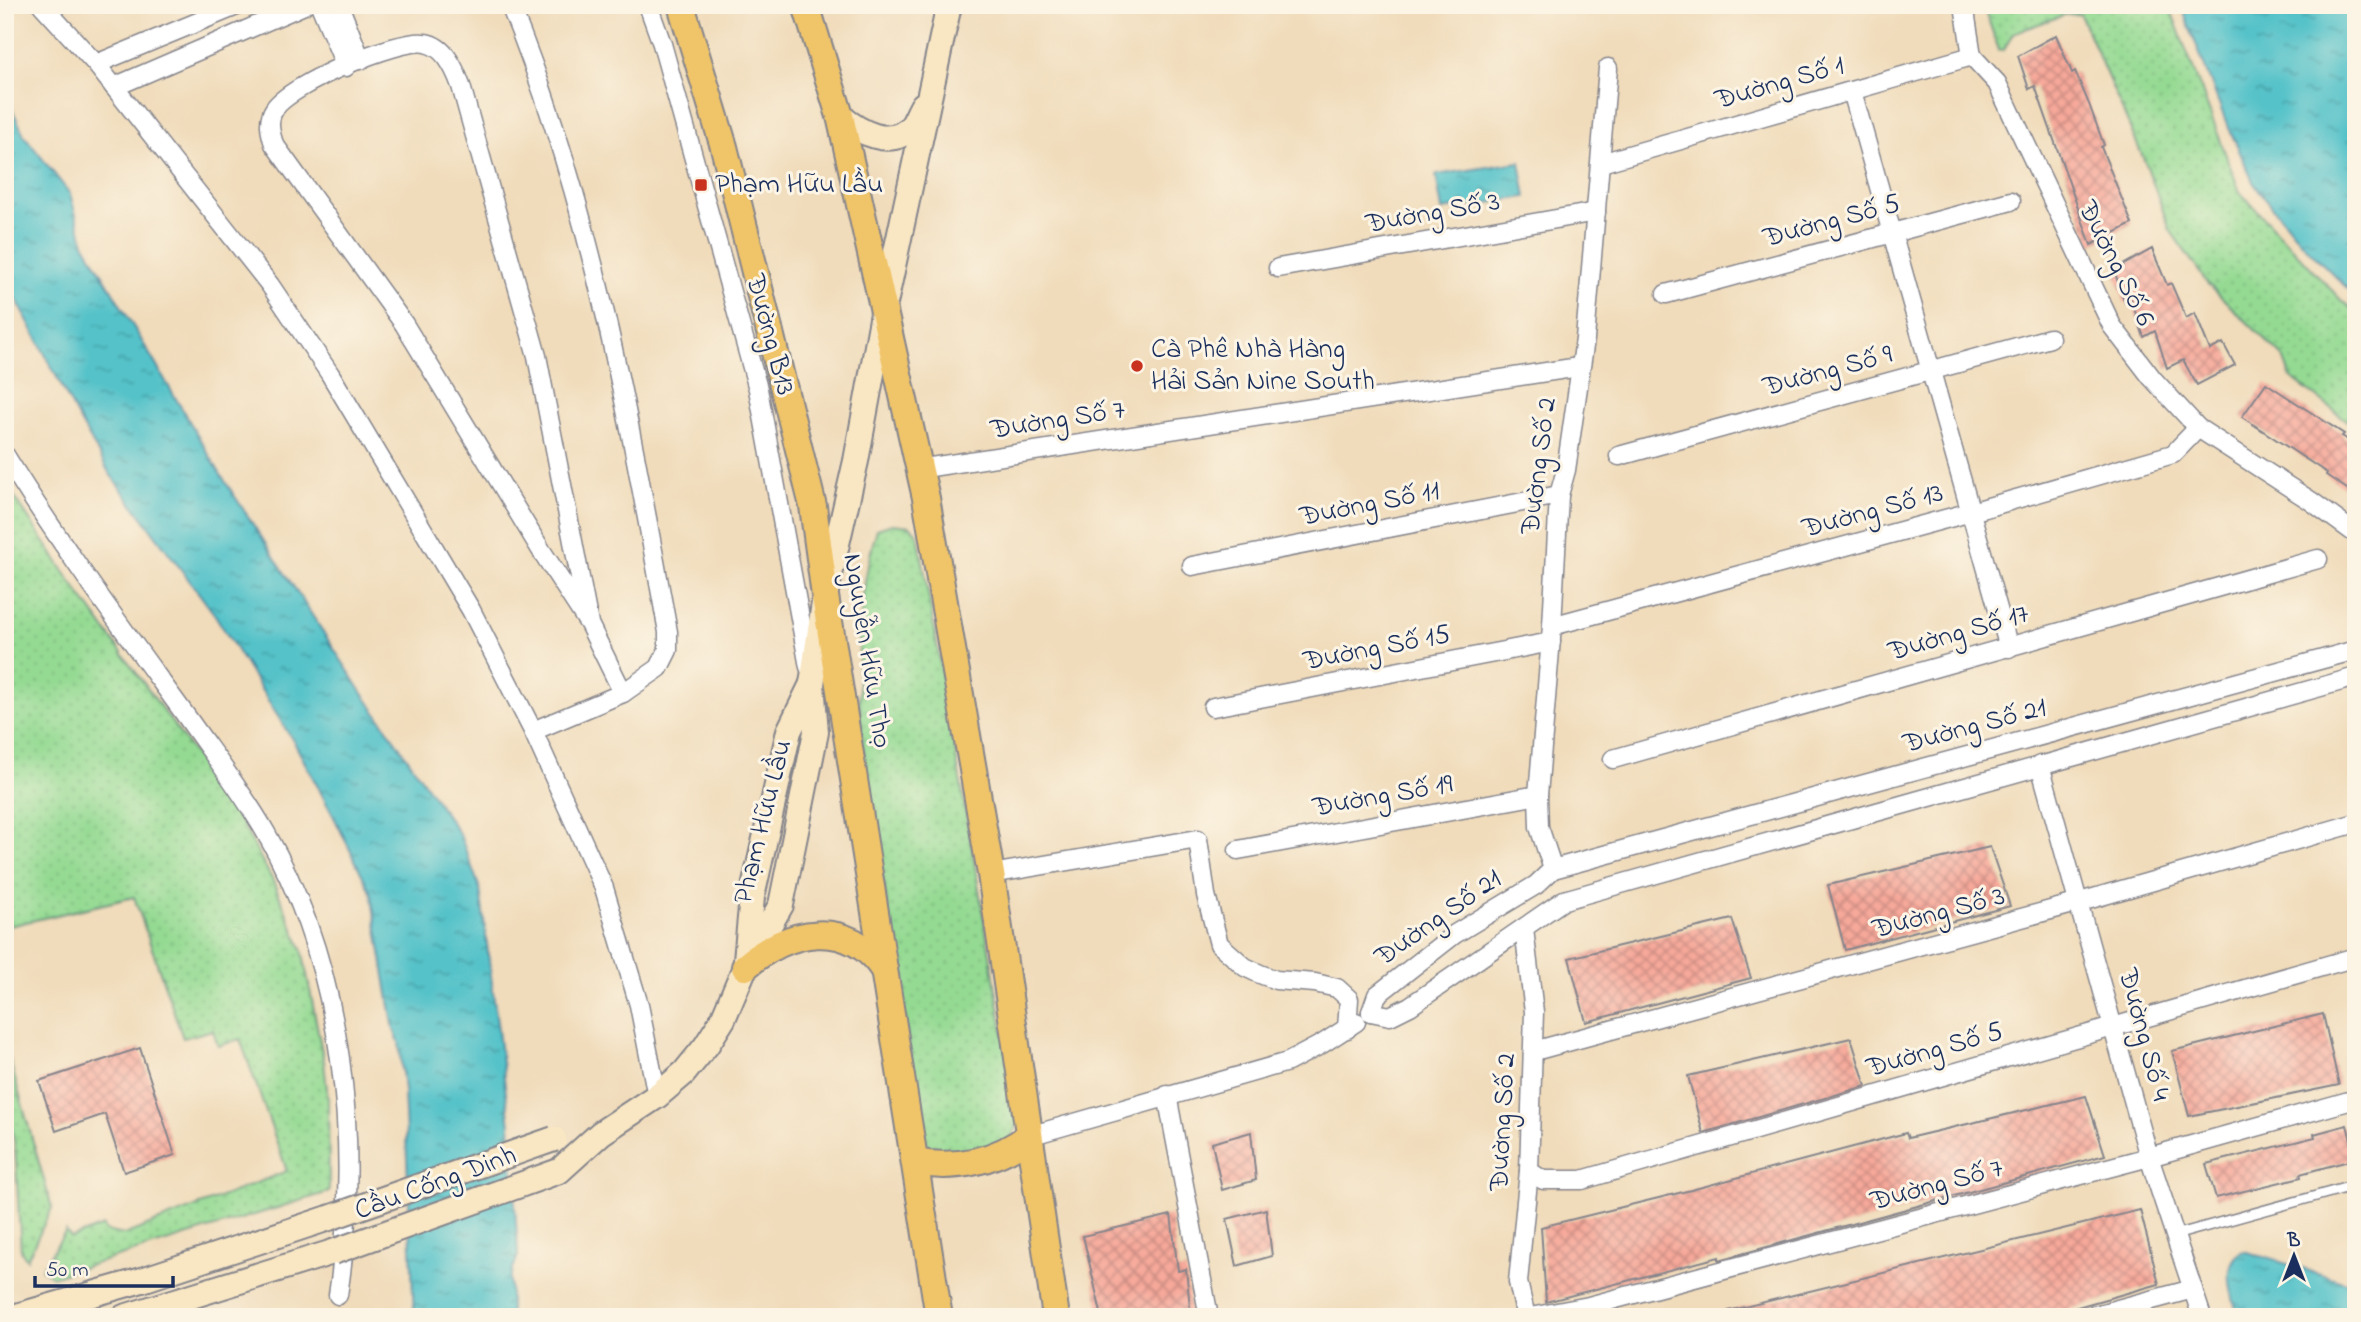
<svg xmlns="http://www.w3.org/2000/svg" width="2361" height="1322" font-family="'Indie Flower',sans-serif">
<defs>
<pattern id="grass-dots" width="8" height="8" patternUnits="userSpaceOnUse" patternTransform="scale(1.75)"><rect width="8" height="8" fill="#94da93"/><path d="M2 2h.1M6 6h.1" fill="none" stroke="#7fbb81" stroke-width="1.8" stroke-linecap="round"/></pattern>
<pattern id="water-ripples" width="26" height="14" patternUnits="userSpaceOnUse" patternTransform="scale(1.75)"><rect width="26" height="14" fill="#54c2c9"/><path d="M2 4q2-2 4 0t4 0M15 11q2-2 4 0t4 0" fill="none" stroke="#459ea6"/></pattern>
<pattern id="building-cross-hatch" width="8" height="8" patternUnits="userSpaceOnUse" patternTransform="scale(1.75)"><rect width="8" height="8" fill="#f7a99a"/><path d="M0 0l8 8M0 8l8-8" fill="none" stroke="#c78a81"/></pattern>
</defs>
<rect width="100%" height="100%" fill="#fcf5e5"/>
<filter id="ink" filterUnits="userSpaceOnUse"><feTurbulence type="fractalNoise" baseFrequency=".0143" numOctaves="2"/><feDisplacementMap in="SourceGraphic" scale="14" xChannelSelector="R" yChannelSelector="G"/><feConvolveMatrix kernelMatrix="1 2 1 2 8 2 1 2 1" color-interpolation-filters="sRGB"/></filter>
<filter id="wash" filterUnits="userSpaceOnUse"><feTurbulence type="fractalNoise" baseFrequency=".00686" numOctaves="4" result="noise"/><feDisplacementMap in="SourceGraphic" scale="28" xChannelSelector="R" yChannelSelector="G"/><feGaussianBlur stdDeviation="1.57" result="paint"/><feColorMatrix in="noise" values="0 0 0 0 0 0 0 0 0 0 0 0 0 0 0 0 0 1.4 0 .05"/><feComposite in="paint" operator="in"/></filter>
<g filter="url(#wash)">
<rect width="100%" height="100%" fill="#f0dbba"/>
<g fill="url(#grass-dots)" stroke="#588478" stroke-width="2">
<polygon points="1983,5 2169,5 2240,192 2341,300 2356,313 2356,427 2291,378 2283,357 2208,284 2170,230 2146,164 2080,14 2064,15 2013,33 2004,50 1999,50"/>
<polygon points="5,483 69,579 234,809 272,879 302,949 324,1062 328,1099 329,1192 52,1277 41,1269 66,1231 71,1238 103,1226 105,1231 124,1235 287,1171 240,1039 218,1046 213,1030 183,1038 134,897 5,927"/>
<path d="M 892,524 L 910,526 L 918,534 L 1019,1123 L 1010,1139 L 991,1147 L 939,1154 L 923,1139 L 862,743 C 856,673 856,597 877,529 Z"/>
<polygon points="5,1044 52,1208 27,1259 21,1252 15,1146 5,1093"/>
</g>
<g fill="url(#water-ripples)" stroke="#387894" stroke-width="2">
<polygon points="2181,5 2356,5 2356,297 2302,243 2254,184 2225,119"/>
<polygon points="5,94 24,135 70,194 84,243 221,475 362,692 460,835 480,889 510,1125 518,1255 510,1278 510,1317 414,1317 404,1091 399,1042 394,1030 371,893 336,821 295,744 215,615 110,474 76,414 17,300 5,289"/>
<polygon points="1520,162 1526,197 1442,210 1436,175"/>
<path d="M 2244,1251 L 2356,1285 L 2356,1317 L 2238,1317 C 2233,1297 2219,1262 2244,1251 Z"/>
</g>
<g id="blocks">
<g fill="url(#building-cross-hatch)">
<polygon points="2056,35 2072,73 2075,71 2089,104 2104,145 2101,147 2132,224 2091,245 2035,86 2029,89 2018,56"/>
<polygon points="2152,249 2167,285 2171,283 2186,318 2195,313 2210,350 2223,343 2235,365 2197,385 2183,360 2167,368 2155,331 2144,337 2131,300 2125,303 2114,270"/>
<polygon points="2266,383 2344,434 2342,436 2356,445 2356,495 2326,475 2327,473 2242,417"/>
<polygon points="1990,847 2010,906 1845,950 1828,885"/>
<polygon points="1732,919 1751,978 1586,1022 1569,958"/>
<polygon points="2323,1014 2339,1085 2189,1116 2172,1051"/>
<polygon points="1851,1038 1866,1086 1703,1133 1688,1076"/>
<polygon points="140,1048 175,1155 124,1172 105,1114 56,1131 39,1081"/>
<polygon points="2086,1096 2105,1155 1719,1260 1719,1257 1546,1302 1541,1227 1691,1190 1906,1133 1908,1138"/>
<polygon points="2347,1125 2356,1159 2300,1174 2301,1177 2216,1198 2206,1164 2315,1137 2314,1134"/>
<polygon points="1251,1132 1256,1180 1222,1190 1212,1143"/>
<polygon points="1266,1209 1272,1256 1237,1266 1227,1219"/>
<polygon points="2140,1210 2159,1284 2042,1317 1729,1317 1728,1311"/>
<polygon points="1171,1215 1178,1271 1186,1269 1191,1317 1102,1317 1083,1236"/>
</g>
</g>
</g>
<g filter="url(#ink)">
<use href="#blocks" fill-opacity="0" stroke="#86858c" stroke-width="2"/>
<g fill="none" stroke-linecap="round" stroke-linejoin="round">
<g stroke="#86858c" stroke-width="12">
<polyline id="lane" points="2175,1235 2356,1185"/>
</g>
<g stroke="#86858c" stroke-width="21">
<g id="street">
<polyline points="42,5 96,64 270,285 330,374 471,610 533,731 604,888 639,1005 657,1096"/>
<polyline points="320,5 346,67"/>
<polyline points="339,5 361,60"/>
<path d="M 510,5 C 592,205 629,420 668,632 L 668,650 L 659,668 L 623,693 L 533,731"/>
<polyline points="648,5 662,44 758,389 809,667"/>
<polyline points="1964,5 1972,56"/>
<polyline points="1972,56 1997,83 2112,326 2152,378 2198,428 2311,501 2356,534"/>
<polyline points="96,64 239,5"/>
<polyline points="114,87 304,5"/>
<polyline points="1852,91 2009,648"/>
<polyline points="1601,163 1972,56"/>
<polyline points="1278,268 1596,212"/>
<polyline points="1666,294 2011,201"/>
<path d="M 5,455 C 61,546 126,633 189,720 C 215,757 244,794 266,833 C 344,969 361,1143 338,1295"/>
<polyline points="1619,456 2050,338"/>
<polyline points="918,469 1579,367"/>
<polyline points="1192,566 1559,495"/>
<path d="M 589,624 L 541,550 L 404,324 L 274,144 C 270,132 267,119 275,108 C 290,85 398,38 425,43 C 445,46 455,69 461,86 L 537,356 L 589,624 L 623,693"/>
<polyline points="1552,626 1971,512 2173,454 2198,428"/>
<polyline points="1213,707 1551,642"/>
<polyline points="1613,759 2318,559"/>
<polyline points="2040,765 2149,1157 2202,1317"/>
<polyline points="1238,850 1538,795"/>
<polyline points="1553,869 1539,827 1538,795 1552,626 1559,495 1566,470 1585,339 1608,68"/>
<polyline points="991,874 1198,839 1206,895 1219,944 1245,967 1260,974 1276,980 1315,983 1337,988 1349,999 1347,1029"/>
<polyline points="1524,929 1534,1012 1529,1171 1518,1282 1526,1317"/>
<polyline points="1371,1012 1377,995 1455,934 1536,885 1553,869 2356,650"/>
<polyline points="1371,1012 1390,1016 1410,1006 1564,900 2356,677"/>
<polyline points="1534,1051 2080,902 2356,823"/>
<polyline points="1167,1095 1209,1317"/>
<polyline points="1029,1136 1288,1062 1322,1044 1356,1022"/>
<polyline points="1529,1171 1543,1180 1582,1180 2356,957"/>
<polyline points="1530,1317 1589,1306 2149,1157 2356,1099"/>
<polyline points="2088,1317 2193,1289"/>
</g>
</g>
<g stroke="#86858c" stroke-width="28">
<g id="secondary">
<path d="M 840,116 C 859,132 891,150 912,126 C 916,120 919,111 923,105"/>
<polyline points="746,960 752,897 789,731 812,684"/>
<polyline points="559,1171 601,1133 657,1096 684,1073 706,1046 723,1019 745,967 781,905 816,732 812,684 825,596 856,461 884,308 949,5"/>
<polyline points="13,1317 142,1280 329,1218"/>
<polyline points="124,1317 333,1252"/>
</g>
</g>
<g stroke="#86858c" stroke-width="30">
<g id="primary">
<polyline points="681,5 724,147 813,506 825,596 939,1317"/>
<polyline points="806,5 840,116 926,498 991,874 1056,1317"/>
<path d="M 745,967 C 787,929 849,917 884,970"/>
<path d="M 915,1162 C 955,1170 997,1161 1029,1136"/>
</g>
</g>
<use href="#lane" stroke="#fff" stroke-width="9"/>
<use href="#street" stroke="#fff" stroke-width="18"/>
<use href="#secondary" stroke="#f9e7c3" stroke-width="24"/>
<use href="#primary" stroke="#f0c469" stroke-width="26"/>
<g stroke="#86858c" stroke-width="28" stroke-linecap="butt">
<g id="secondary-bridge">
<polyline points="329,1218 554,1139"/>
<polyline points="333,1252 559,1171"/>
</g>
</g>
<use href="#secondary-bridge" stroke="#f9e7c3" stroke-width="24"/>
</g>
</g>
<g fill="#c8321e" stroke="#fcf5e5" stroke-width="2.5">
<rect x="694" y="178" width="14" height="14" rx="3.5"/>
<circle cx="1137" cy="366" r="7"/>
</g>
<g text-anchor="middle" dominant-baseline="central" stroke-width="6" stroke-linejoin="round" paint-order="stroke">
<g font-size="28" fill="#1b2f5e" stroke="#fcf5e5">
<text transform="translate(1780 84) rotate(-16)">Đường Số 1</text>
<text transform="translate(1433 214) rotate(-10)">Đường Số 3</text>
<text transform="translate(1832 222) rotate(-15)">Đường Số 5</text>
<text transform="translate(2115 264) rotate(63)">Đường Số 6</text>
<text transform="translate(769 335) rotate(75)">Đường B13</text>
<text transform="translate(1828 372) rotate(-15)">Đường Số 9</text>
<text transform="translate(1058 421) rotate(-9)">Đường Số 7</text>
<text transform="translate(1540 466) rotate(-83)">Đường Số 2</text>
<text transform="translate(1370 505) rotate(-11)">Đường Số 11</text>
<text transform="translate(1873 512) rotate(-15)">Đường Số 13</text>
<text transform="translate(1959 634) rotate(-16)">Đường Số 17</text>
<text transform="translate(1377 649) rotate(-11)">Đường Số 15</text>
<text transform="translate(866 651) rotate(81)">Nguyễn Hữu Thọ</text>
<text transform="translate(1975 727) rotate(-15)">Đường Số 21</text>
<text transform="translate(1383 797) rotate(-10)">Đường Số 19</text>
<text transform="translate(764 822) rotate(-76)">Phạm Hữu Lầu</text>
<text transform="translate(1939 914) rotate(-15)">Đường Số 3</text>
<text transform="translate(1439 919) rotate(-35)">Đường Số 21</text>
<text transform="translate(2143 1035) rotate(75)">Đường Số 4</text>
<text transform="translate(1935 1051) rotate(-16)">Đường Số 5</text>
<text transform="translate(1504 1122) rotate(-87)">Đường Số 2</text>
<text transform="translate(436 1184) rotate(-20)">Cầu Cống Dinh</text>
<text transform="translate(1937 1186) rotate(-15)">Đường Số 7</text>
</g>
<g font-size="28" fill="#1b2f5e" stroke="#fcf5e5" text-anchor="start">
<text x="715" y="185">Phạm Hữu Lầu</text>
<text x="1151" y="350">Cà Phê Nhà Hàng<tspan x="1151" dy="32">Hải Sản Nine South</tspan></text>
</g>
</g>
<rect width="2361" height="1322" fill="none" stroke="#fcf5e5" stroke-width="28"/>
<g transform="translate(2294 1256)" stroke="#fcf5e5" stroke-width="5" paint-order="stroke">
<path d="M0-5L12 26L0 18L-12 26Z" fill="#1b2f5e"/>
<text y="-10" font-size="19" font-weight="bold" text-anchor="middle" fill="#1b2f5e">B</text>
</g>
<path d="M35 1276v10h138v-10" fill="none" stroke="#1b2f5e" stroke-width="3.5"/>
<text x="46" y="1276" font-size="21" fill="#1b2f5e" stroke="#fcf5e5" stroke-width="5" paint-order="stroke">50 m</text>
</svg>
